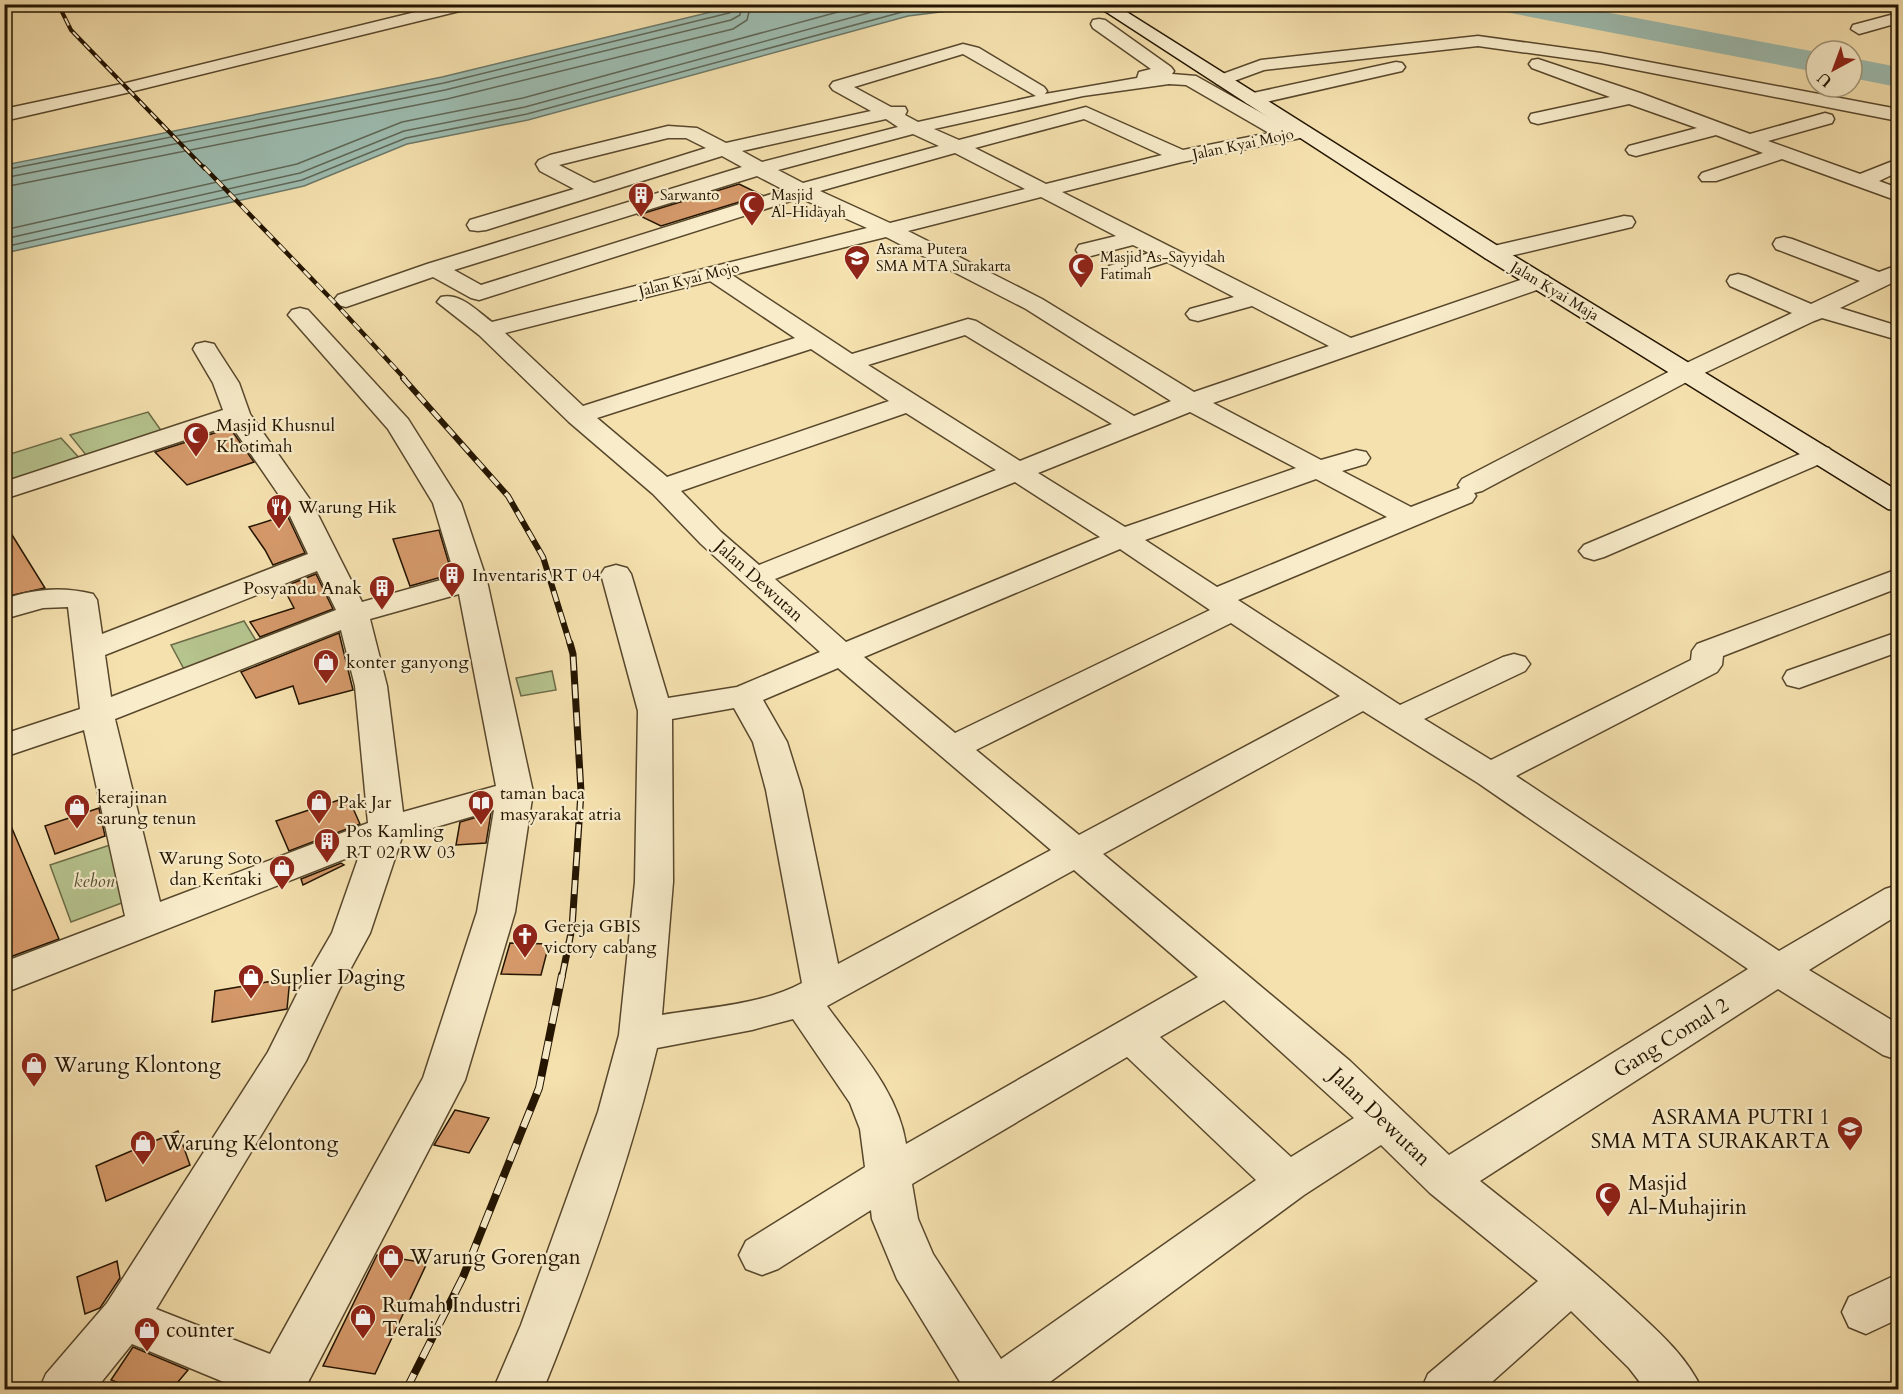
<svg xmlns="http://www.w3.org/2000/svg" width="1903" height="1394" font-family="Cardo,serif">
<rect width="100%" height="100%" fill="#f5e1ae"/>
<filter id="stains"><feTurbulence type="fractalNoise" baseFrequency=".00333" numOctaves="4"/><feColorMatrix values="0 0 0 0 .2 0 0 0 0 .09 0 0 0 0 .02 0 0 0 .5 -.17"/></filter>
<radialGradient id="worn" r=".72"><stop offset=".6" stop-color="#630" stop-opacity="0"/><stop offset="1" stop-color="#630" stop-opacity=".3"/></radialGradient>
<g fill="#b6c48e" stroke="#6c6c48" stroke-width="1.5">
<polygon points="148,412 165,436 90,460 70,435"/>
<polygon points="61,438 83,462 5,488 4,456"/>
<polygon points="244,621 260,647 185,671 171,645"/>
<polygon points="552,671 556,690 521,696 516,678"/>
<polygon points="113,844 135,898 71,922 50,865"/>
</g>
<polygon fill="#9dbcb0" stroke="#6c796a" stroke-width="1.5" points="740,5 997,5 908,16 528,120 407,144 304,186 5,253 5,165 442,77"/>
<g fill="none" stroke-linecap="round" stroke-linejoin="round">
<g stroke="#606858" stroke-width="1.5">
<polyline points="4,170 444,83 729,13 734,10 735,4"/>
<polyline points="4,178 445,90 731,20 740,15 742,4"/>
<polyline points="4,187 447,99 733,29 747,20 751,4"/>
<polyline points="4,230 297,164 402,122 523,98 867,4"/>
<polyline points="4,239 300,173 404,131 525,107 901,4"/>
<polyline points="4,247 302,180 406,138 527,114 906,11 952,4"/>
</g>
<g fill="#9dbcb0" fill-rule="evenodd">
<polygon points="1495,4 1563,4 1816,52 1816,72 1510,13 1499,11"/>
<polygon points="1852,58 1898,67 1898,87 1852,78"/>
</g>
</g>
<g fill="#d5996a" stroke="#231401" stroke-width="1.5">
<polygon points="739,184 762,195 661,226 638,215"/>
<polygon points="230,428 254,462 187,485 155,452"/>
<polygon points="287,515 305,553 273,565 265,550 249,527"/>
<polygon points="4,522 45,588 4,597"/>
<polygon points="439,530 452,574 410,586 393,539"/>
<polygon points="316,574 333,609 260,637 250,622 294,608 283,587"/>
<polygon points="339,633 353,690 299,704 293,686 256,698 241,672"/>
<polygon points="348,797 360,824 289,851 276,821"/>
<polygon points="99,808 105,836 55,854 45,826"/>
<polygon points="5,812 59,939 10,957 4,943"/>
<polygon points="491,813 486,843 456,845 460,822"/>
<polygon points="341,863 344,865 303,885 301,879"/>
<polygon points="510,943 549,944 541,975 501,974"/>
<polygon points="290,978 287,1009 212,1022 215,991"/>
<polygon points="455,1110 489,1118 469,1153 434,1145"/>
<polygon points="178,1131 190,1165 106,1201 96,1166"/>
<polygon points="377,1255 427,1263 375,1374 323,1366"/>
<polygon points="117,1261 120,1278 100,1308 85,1314 77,1277"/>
<polygon points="133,1347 188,1370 172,1389 134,1389 111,1380"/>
</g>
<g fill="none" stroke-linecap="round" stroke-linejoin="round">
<g stroke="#58472c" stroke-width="3">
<g id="minor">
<polygon points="448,4 478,4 476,7 126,93 4,121 4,109 126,83"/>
<polygon points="1898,13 1898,23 1859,34 1851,29 1853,25"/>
<path d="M 1099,19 L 1105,20 L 1171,67 L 1174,71 L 1172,74 L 1196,76 L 1290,129 L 1303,129 L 1306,133 L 1303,137 L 1296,139 L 1182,162 L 1062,192 L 1351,338 L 1532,276 L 1540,274 L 1548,276 L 1551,281 L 1548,286 L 1213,403 L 1321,460 L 1356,450 L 1366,452 L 1370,458 L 1366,464 L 1342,471 L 1411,507 L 1460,488 L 1458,485 L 1462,479 L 1678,367 L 1792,313 L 1730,286 L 1727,281 L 1730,276 L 1738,274 L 1746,276 L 1811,304 L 1860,281 L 1776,249 L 1773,244 L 1776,239 L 1784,237 L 1792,239 L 1879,272 L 1898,265 L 1898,280 L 1840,308 L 1898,326 L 1898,340 L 1822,318 L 1814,321 L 1696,377 L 1482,491 L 1474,493 L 1476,496 L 1472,502 L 1238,600 L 1400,705 L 1503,657 L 1514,654 L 1525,657 L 1530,664 L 1525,671 L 1424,719 L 1491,760 L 1691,660 L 1692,651 L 1697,644 L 1898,569 L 1898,588 L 1723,656 L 1722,665 L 1717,672 L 1516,776 L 1779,951 L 1885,889 L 1898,885 L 1898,915 L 1809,970 L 1898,1024 L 1898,1060 L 1883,1055 L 1778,989 L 1480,1181 C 1533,1223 1586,1264 1635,1310 C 1660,1333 1688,1358 1702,1390 L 1646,1390 L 1629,1368 L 1571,1311 L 1483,1390 L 1421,1390 L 1428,1374 L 1538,1281 L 1430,1193 L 1381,1145 L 1304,1195 L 1039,1390 L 965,1390 L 897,1279 L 872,1219 L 871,1210 L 778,1269 L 762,1275 L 746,1269 L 739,1255 L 746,1241 L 865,1167 L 860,1129 L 850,1103 L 793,1019 L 752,1030 L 657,1048 C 629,1164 588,1279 543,1390 L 493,1390 L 521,1325 L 598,1112 L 619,1035 L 635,882 L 638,711 L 601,574 L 605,568 L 616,565 L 627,568 L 631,574 L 668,698 L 737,687 L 820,652 L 701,544 L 653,494 L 569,422 L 479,335 L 437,302 L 441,297 C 460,292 477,311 492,322 L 867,228 L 800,198 L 479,300 L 471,298 L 433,277 L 346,307 L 338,305 L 334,300 L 338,295 L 427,264 L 742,167 L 722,156 L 486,230 L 478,231 L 470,230 L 467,225 L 470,220 L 574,189 L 540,171 L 536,164 L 539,160 L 550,155 L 668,126 L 697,128 L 726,143 L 871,111 L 833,90 L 830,86 L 833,82 L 963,44 L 979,48 L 1044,87 L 1047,91 L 1045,94 L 1137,78 L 1139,72 L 1151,69 L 1093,28 L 1091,24 L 1093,20 ZM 963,54 L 1036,96 L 918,122 L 905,115 L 907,111 L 905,107 L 891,107 L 854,87 ZM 1169,84 L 1186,85 L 1269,133 L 1183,150 L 1086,107 L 959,140 L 934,129 L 1083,96 ZM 886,119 L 898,127 L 762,162 L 742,151 ZM 1084,119 L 1162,155 L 1046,184 L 975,148 ZM 913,134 L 939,146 L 803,183 L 778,170 ZM 668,138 L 686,138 L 706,148 L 594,183 L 559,165 ZM 955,153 L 1025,189 L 890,223 L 820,191 ZM 757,176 L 784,190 L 481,285 L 454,270 ZM 1041,197 L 1116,236 L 1079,245 L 1076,250 L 1079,255 L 1087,257 L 1133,245 L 1149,253 L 1109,266 L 1106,271 L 1109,276 L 1117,278 L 1167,262 L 1234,297 L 1190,309 L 1186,314 L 1190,319 L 1198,321 L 1252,306 L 1329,346 L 1194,392 L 1042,299 L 908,231 ZM 886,237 L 1026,309 L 1171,401 L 1134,416 L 976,321 L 968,319 L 852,354 L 732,275 ZM 710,281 L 795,338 L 583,406 L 505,333 ZM 965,335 L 1112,424 L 1020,461 L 868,365 ZM 811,349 L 889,401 L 667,477 L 597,418 ZM 1190,412 L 1296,468 L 1125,527 L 1038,473 ZM 906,413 L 996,470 L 759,565 L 721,532 L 681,491 ZM 1316,479 L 1387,517 L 1217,587 L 1145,540 ZM 1015,482 L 1100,537 L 846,642 L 775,579 ZM 1120,549 L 1210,610 L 955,733 L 864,657 ZM 1231,623 L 1340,696 L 1079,835 L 976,750 ZM 838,668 L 1051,850 L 838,964 L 802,790 L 787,742 L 763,700 ZM 734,708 L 753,742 L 766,790 L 802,983 C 761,1005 708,1007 662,1015 L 673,882 L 672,719 ZM 1363,711 L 1478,783 L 1748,969 L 1449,1155 L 1350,1061 L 1103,854 ZM 1074,870 L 1198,977 L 906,1144 C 898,1091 857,1048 827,1006 ZM 1224,1000 L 1354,1118 L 1291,1157 L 1160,1037 ZM 1127,1057 L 1256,1180 L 1001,1359 L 933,1254 L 918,1219 L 912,1184 Z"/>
<polygon points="1478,36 1601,53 1898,109 1898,121 1601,63 1478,46 1264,70 1223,85 1217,84 1214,80 1217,76 1261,60"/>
<polygon points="1538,59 1640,93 1750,134 1825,113 1832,115 1834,119 1832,123 1768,141 1860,174 1898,159 1898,172 1879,181 1898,188 1898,201 1782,159 1716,181 1702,181 1699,177 1702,173 1763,153 1716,135 1636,156 1629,154 1626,150 1629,146 1697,128 1629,104 1538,124 1531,122 1529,118 1531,114 1610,97 1532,68 1529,64 1532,60"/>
<polygon points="1396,62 1402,63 1405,67 1402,71 1253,105 1246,103 1244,99 1246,95 1253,93"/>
<polygon points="1624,216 1632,217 1635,222 1632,227 1493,260 1485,258 1482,253 1485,248"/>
<path d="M 300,308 L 308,310 L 408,419 L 461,503 L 487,581 L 533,792 L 515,912 L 465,1080 L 304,1390 L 243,1390 L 132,1344 L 95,1390 L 39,1390 L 46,1374 L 107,1303 L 268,1052 L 299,990 L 332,933 L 360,853 L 4,993 L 4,962 L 125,916 L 84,730 L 4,757 L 4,734 L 80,709 L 68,607 L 43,608 L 4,619 L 4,599 C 35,589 61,586 93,594 L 97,600 L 102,634 L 308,554 L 283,501 L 231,425 L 4,499 L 4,482 L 223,410 L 213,383 L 193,349 L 196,344 L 205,342 L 214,344 L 217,349 L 239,383 L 250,414 L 311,501 L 362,602 L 455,576 L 433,503 L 388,429 L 288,315 L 292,310 ZM 317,571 L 336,610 L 111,697 L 105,655 ZM 459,594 L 496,786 L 403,812 L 387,686 L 370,619 ZM 341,630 L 355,686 L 368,823 L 160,902 L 115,719 ZM 494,810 L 477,912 L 423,1078 L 270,1354 L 156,1309 L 306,1061 L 339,990 L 370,933 L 402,837 Z"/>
<polygon points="1819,446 1829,448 1833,454 1829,460 1604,557 1594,560 1584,557 1579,551 1584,545"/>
<polygon points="1898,632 1898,652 1799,688 1787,685 1783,678 1787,671"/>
<polygon points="1898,1274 1898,1319 1866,1334 1849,1327 1842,1312 1849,1297"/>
</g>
</g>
<g stroke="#231401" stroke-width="3">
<polygon id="secondary" points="1094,4 1114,4 1501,248 1898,491 1898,511 1888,509 1485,258"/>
</g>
<use href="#minor" fill="#f8ecca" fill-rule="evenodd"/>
<use href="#secondary" fill="#f8ecca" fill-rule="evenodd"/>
<g stroke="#231401" stroke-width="4">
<polyline id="rail-far4" points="58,4 71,30 205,169"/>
</g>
<g stroke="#231401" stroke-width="4.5">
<polyline id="rail-far3" points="204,167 336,304 405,379"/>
</g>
<g stroke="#231401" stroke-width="6">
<polyline id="rail-far2" points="403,378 508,496 543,557 570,644"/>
</g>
<g stroke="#231401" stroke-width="7">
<polyline id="rail-far1" points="562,977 572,928 581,792 573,654 570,643"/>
</g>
<g stroke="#231401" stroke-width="8">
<polyline id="rail" points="406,1390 463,1277 539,1088 562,975"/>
</g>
<use href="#rail-far4" stroke="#f8ecca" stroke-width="2" stroke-dasharray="8" stroke-linecap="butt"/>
<use href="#rail-far3" stroke="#f8ecca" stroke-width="3" stroke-dasharray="9" stroke-linecap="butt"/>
<use href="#rail-far2" stroke="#f8ecca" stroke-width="4" stroke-dasharray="11" stroke-linecap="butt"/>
<use href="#rail-far1" stroke="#f8ecca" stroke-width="4.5" stroke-dasharray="14" stroke-linecap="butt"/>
<use href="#rail" stroke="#f8ecca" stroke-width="6" stroke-dasharray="18" stroke-linecap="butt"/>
</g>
<defs>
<g id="building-pin" transform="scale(1.35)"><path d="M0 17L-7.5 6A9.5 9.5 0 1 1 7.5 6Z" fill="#8f2418" stroke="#f8ecca"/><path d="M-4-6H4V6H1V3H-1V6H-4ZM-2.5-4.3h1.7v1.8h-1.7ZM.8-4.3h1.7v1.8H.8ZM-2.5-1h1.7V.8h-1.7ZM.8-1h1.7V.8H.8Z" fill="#fff"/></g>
<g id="mosque-pin" transform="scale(1.35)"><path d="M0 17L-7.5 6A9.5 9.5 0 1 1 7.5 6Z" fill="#8f2418" stroke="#f8ecca"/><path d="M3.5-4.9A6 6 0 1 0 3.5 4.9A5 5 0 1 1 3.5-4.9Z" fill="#fff"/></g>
<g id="school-pin" transform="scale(1.35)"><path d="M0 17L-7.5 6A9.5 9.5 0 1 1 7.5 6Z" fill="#8f2418" stroke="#f8ecca"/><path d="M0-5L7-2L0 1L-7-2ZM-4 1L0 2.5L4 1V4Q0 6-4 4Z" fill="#fff"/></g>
<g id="restaurant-pin" transform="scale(1.35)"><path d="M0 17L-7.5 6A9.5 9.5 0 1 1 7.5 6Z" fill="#8f2418" stroke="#f8ecca"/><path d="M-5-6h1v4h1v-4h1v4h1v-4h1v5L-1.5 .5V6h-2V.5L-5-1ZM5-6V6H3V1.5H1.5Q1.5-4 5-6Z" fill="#fff"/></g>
<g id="shop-pin" transform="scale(1.35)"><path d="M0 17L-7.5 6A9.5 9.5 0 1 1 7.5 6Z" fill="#8f2418" stroke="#f8ecca"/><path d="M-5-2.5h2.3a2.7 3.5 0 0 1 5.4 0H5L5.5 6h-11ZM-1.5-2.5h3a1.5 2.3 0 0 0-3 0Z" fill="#fff"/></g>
<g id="library-pin" transform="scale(1.35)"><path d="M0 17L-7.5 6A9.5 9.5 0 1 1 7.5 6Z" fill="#8f2418" stroke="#f8ecca"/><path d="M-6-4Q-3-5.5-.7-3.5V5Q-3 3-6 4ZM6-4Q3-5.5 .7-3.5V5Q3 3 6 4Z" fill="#fff"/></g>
<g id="church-pin" transform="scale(1.35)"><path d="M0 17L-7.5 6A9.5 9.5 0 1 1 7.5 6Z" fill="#8f2418" stroke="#f8ecca"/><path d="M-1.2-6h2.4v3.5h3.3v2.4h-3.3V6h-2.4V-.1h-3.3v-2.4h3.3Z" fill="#fff"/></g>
</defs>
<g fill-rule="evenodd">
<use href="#building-pin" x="641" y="195"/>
<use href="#mosque-pin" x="752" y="204"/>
<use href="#school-pin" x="857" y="258"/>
<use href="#mosque-pin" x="1081" y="266"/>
<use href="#mosque-pin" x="196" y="435"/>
<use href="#restaurant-pin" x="279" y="507"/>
<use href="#building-pin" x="452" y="575"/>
<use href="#building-pin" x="382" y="588"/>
<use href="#shop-pin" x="326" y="662"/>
<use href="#shop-pin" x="319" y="802"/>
<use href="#library-pin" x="481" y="803"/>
<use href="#shop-pin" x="77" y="807"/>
<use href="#building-pin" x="327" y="841"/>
<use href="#shop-pin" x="282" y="868"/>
<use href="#church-pin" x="525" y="936"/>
<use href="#shop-pin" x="251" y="977"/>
<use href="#shop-pin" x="34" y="1065"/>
<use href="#school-pin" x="1850" y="1129"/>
<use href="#shop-pin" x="143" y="1143"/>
<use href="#mosque-pin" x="1608" y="1195"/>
<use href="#shop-pin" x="391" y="1257"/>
<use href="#shop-pin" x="363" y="1317"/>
<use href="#shop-pin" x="147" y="1330"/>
</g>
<g text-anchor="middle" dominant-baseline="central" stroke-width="4.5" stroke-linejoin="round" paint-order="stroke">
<g font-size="15" fill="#231401" stroke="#f8ecca">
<text transform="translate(1243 144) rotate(-12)">Jalan Kyai Mojo</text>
<text transform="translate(689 279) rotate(-14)">Jalan Kyai Mojo</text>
<text transform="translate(1555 291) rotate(31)">Jalan Kyai Maja</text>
</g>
<g font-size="15" fill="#231401" stroke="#f8ecca" text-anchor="start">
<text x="660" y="195">Sarwanto</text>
<text x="771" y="195">Masjid<tspan x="771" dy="17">Al-Hidayah</tspan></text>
<text x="876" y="249">Asrama Putera<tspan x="876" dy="17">SMA MTA Surakarta</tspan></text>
<text x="1100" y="257">Masjid As-Sayyidah<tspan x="1100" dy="17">Fatimah</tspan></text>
</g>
<g font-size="18" fill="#231401" stroke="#f8ecca" text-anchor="start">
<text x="216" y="425">Masjid Khusnul<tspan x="216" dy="21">Khotimah</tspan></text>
<text x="298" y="507">Warung Hik</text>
<text x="472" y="575">Inventaris RT 04</text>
<text x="362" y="588" text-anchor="end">Posyandu Anak</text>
<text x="346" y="662">konter ganyong</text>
<text x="500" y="793">taman baca<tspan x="500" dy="21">masyarakat atria</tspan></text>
<text x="97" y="797">kerajinan<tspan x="97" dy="21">sarung tenun</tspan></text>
<text x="338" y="802">Pak Jar</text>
<text x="346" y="831">Pos Kamling<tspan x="346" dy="21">RT 02 RW 03</tspan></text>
<text x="262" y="858" text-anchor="end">Warung Soto<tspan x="262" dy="21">dan Kentaki</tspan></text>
<text x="544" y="926">Gereja GBIS<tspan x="544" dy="21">victory cabang</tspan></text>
</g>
<g font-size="18" fill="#231401" stroke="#f8ecca">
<text transform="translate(759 581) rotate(42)">Jalan Dewutan</text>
</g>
<g font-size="18" font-style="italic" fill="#565232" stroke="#f8ecca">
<text x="94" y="881">kebon</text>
</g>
<g font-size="21" fill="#231401" stroke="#f8ecca" text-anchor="start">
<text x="270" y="977">Suplier Daging</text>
<text x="54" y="1065">Warung Klontong</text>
<text x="1830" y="1117" text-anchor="end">ASRAMA PUTRI 1<tspan x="1830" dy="24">SMA MTA SURAKARTA</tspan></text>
<text x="162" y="1143">Warung Kelontong</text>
<text x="1628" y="1183">Masjid<tspan x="1628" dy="24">Al-Muhajirin</tspan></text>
<text x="410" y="1257">Warung Gorengan</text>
<text x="382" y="1305">Rumah Industri<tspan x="382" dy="24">Teralis</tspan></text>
<text x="166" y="1330">counter</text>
</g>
<g font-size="21" fill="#231401" stroke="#f8ecca">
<text transform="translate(1671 1038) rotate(-32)">Gang Comal 2</text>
<text transform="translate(1380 1117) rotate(44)">Jalan Dewutan</text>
</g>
</g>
<rect width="1903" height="1394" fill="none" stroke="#f5e1ae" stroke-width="24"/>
<rect x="6" y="6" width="1891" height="1382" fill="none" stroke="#231401" stroke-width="3"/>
<rect x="12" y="12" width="1879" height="1370" fill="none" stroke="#231401" stroke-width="1.5"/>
<g transform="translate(1834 69) rotate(221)"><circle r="28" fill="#f8ecca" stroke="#a3967a" stroke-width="1.5"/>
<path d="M0-4.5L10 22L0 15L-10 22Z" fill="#8f2418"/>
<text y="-9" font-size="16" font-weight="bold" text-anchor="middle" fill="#231401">U</text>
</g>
<rect width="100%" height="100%" filter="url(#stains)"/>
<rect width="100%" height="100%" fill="url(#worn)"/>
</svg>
